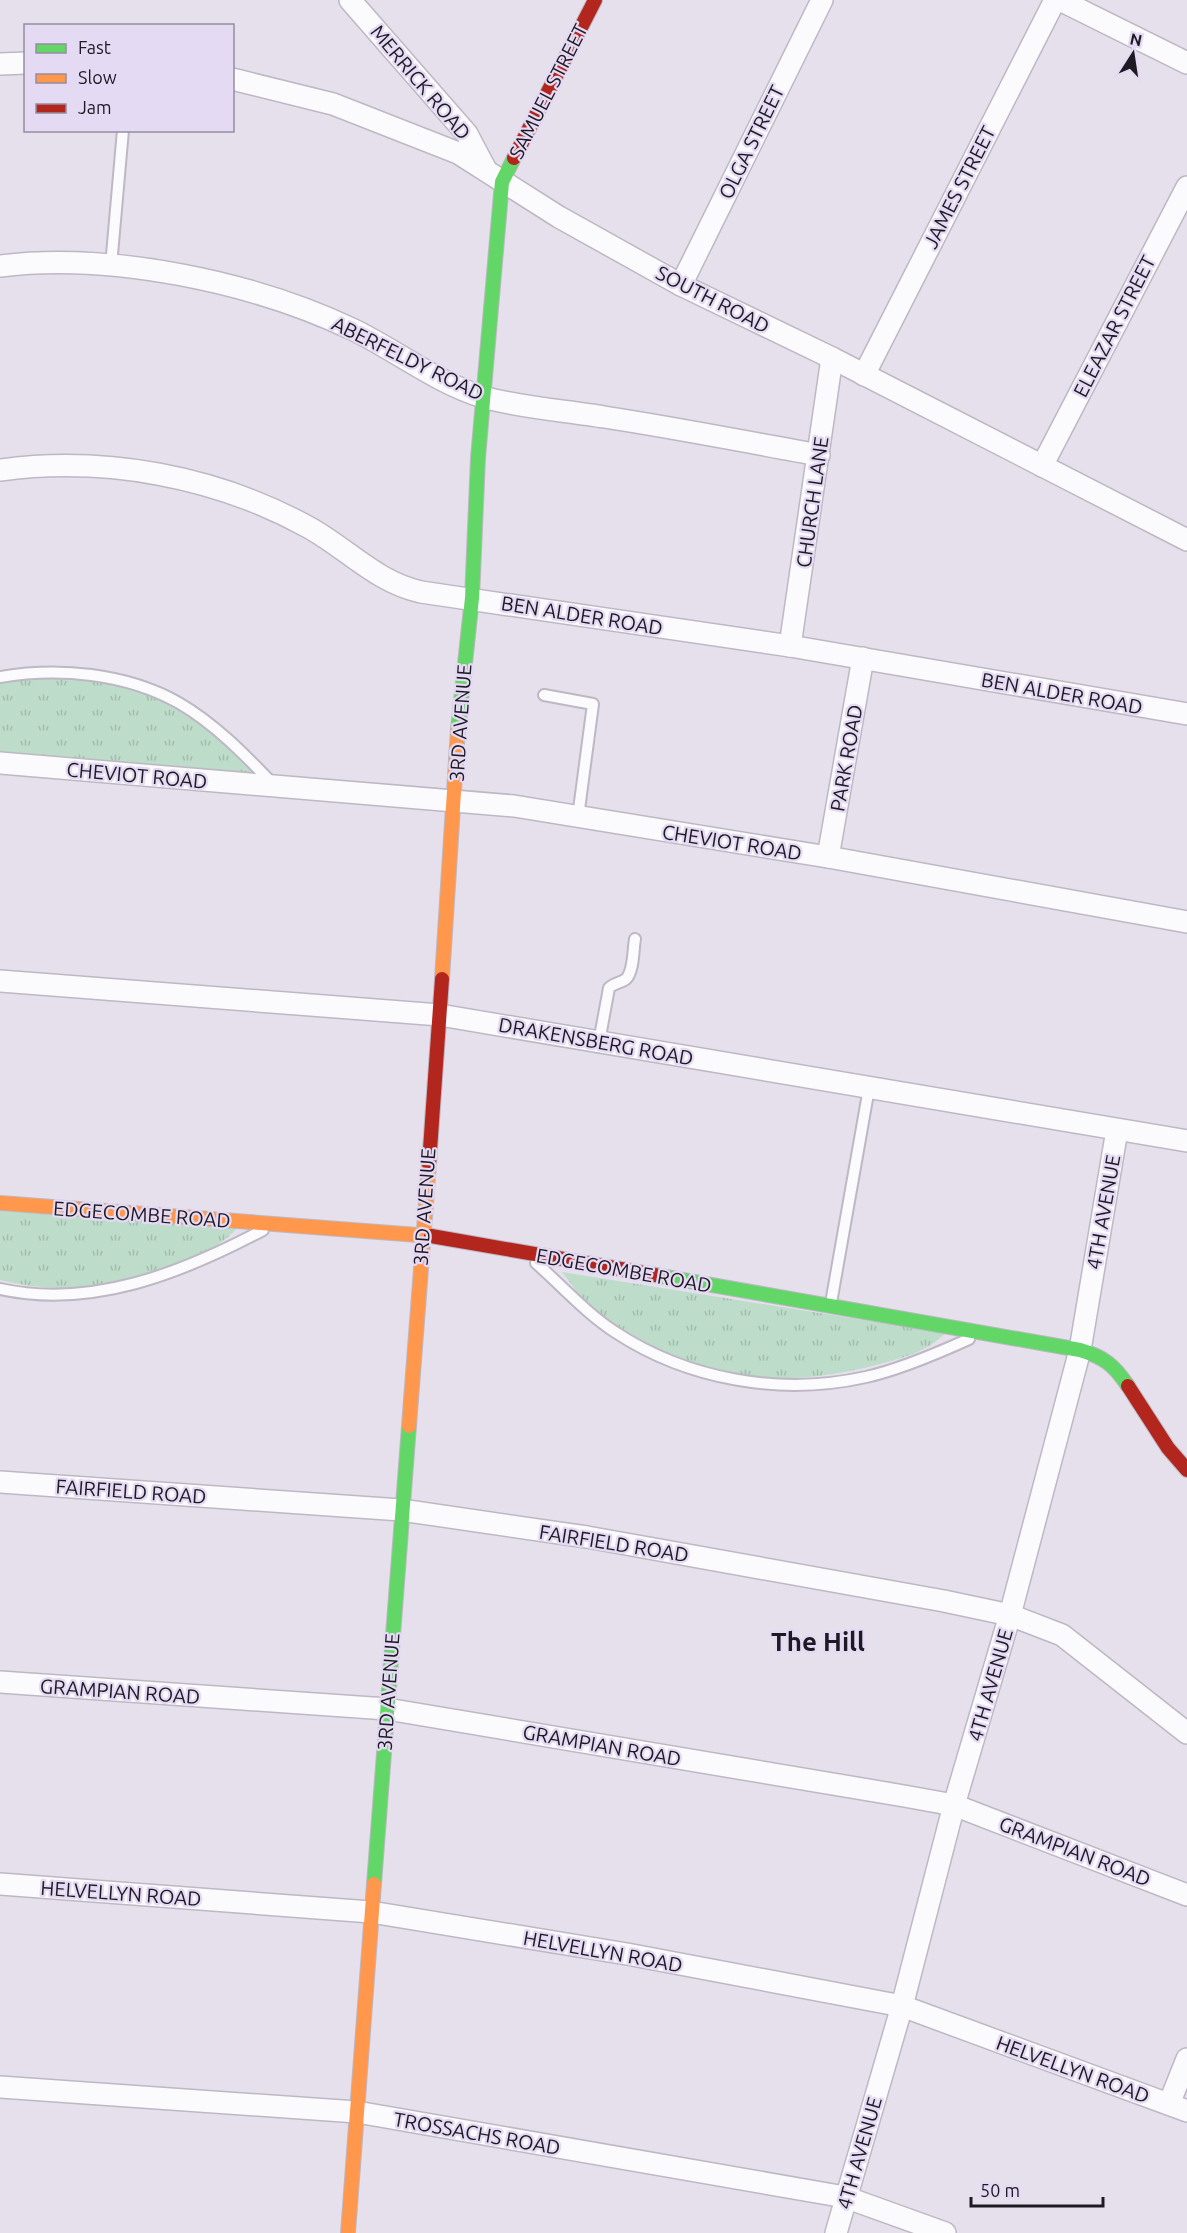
<svg xmlns="http://www.w3.org/2000/svg" width="1187" height="2233" font-family="Ubuntu,sans-serif">
<defs>
<pattern id="grass-tufts" width="24" height="20" patternUnits="userSpaceOnUse" patternTransform="scale(1.5)"><rect width="24" height="20" fill="#bedcca"/><path d="M3 7l-1-3M5 7V3M7 7l1-3M15 17l-1-3M17 17v-4M19 17l1-3" fill="none" stroke="#a3bcad"/></pattern>
</defs>
<rect width="100%" height="100%" fill="#e6e0ed"/>
<g fill="url(#grass-tufts)">
<path d="M 51,673 C 98,678 157,684 196,715 C 218,732 238,756 258,777 L 0,756 L 0,684 Z"/>
<path d="M 0,1211 L 238,1227 C 208,1264 115,1286 68,1288 C 46,1289 22,1285 0,1280 Z"/>
<path d="M 562,1272 L 945,1333 C 927,1353 901,1358 876,1365 C 842,1374 806,1379 772,1378 C 718,1377 629,1344 591,1308 C 580,1298 571,1283 562,1272 Z"/>
</g>
<g fill="none" stroke-linecap="round" stroke-linejoin="round">
<g stroke="#bdb8c3" stroke-width="14">
<g id="lane">
<polyline points="111,266 123,130"/>
<path d="M 0,677 C 58,667 126,673 179,703 C 215,724 244,754 272,783"/>
<polyline points="544,695 593,704 578,817"/>
<path d="M 599,1042 L 609,988 C 614,983 621,983 626,979 C 634,971 633,949 635,939"/>
<path d="M 536,1263 C 562,1286 586,1313 615,1332 C 688,1380 781,1396 866,1377 C 898,1370 938,1353 969,1339"/>
<path d="M 0,1289 C 92,1309 182,1273 263,1230"/>
<polyline points="831,1303 869,1088"/>
</g>
</g>
<g stroke="#bdb8c3" stroke-width="24">
<g id="street">
<polyline points="350,0 467,134 485,168"/>
<polyline points="1060,0 1187,63"/>
<polyline points="0,64 26,63"/>
<polyline points="232,79 333,104 458,153 559,217 681,285 832,358 1187,540"/>
<path d="M 0,266 C 110,252 254,282 354,330 C 397,351 437,383 483,397 C 517,407 568,411 604,417 C 676,428 747,442 819,455"/>
<polyline points="681,285 822,0"/>
<polyline points="864,375 1055,0"/>
<polyline points="1042,466 1187,187"/>
<path d="M 0,470 C 105,456 215,476 308,527 C 348,549 376,582 421,592 L 790,646 L 1187,714"/>
<polyline points="790,646 832,358"/>
<polyline points="0,763 514,806 828,857 1187,922"/>
<polyline points="828,857 863,658"/>
<polyline points="0,981 440,1015 1187,1141"/>
<polyline points="0,1482 401,1510 587,1537 944,1601 1010,1615 1062,1635 1187,1733"/>
<polyline points="0,1682 387,1709 904,1796 954,1805 1187,1895"/>
<polyline points="0,1884 371,1912 627,1954 902,2006 1187,2111"/>
<polyline points="0,2087 357,2112 845,2197 945,2233"/>
<polyline points="1169,2104 1187,2059"/>
<polyline points="836,2233 902,2006 954,1805 1010,1615 1080,1350 1117,1130"/>
</g>
</g>
<g stroke="#bdb8c3" stroke-width="16">
<g id="fast">
<polyline points="458,729 472,598 478,458 502,182 514,158"/>
<path d="M 655,1275 L 1080,1350 C 1104,1357 1114,1365 1128,1386"/>
<polyline points="374,1884 409,1426"/>
</g>
</g>
<g stroke="#bdb8c3" stroke-width="16">
<g id="slow">
<polyline points="442,979 458,729"/>
<polyline points="0,1203 431,1236"/>
<polyline points="409,1426 429,1164"/>
<polyline points="348,2233 374,1884"/>
</g>
</g>
<g stroke="#bdb8c3" stroke-width="16">
<g id="jam">
<polyline points="514,158 595,0"/>
<polyline points="429,1164 442,979"/>
<polyline points="431,1236 655,1275"/>
<polyline points="1128,1386 1168,1448 1187,1470"/>
</g>
</g>
<use href="#lane" stroke="#fbfafc" stroke-width="10"/>
<use href="#street" stroke="#fbfafc" stroke-width="21"/>
<use href="#fast" stroke="#63d668" stroke-width="14"/>
<use href="#slow" stroke="#ff974d" stroke-width="14"/>
<use href="#jam" stroke="#b3261e" stroke-width="14"/>
</g>
<g text-anchor="middle" dominant-baseline="central" stroke-width="4.5" stroke-linejoin="round" paint-order="stroke">
<g font-size="20" fill="#1e1a23" stroke="#e5daf3">
<text transform="translate(421 82) rotate(50)">MERRICK ROAD</text>
<text transform="translate(548 91) rotate(-63)">SAMUEL STREET</text>
<text transform="translate(751 142) rotate(-64)">OLGA STREET</text>
<text transform="translate(959 187) rotate(-63)">JAMES STREET</text>
<text transform="translate(713 299) rotate(27)">SOUTH ROAD</text>
<text transform="translate(1114 326) rotate(-63)">ELEAZAR STREET</text>
<text transform="translate(408 358) rotate(26)">ABERFELDY ROAD</text>
<text transform="translate(812 502) rotate(-82)">CHURCH LANE</text>
<text transform="translate(582 615) rotate(9)">BEN ALDER ROAD</text>
<text transform="translate(1062 693) rotate(10)">BEN ALDER ROAD</text>
<text transform="translate(460 723) rotate(-86)">3RD AVENUE</text>
<text transform="translate(846 758) rotate(-80)">PARK ROAD</text>
<text transform="translate(137 775) rotate(5)">CHEVIOT ROAD</text>
<text transform="translate(732 842) rotate(9)">CHEVIOT ROAD</text>
<text transform="translate(596 1041) rotate(10)">DRAKENSBERG ROAD</text>
<text transform="translate(424 1207) rotate(-86)">3RD AVENUE</text>
<text transform="translate(1103 1212) rotate(-80)">4TH AVENUE</text>
<text transform="translate(142 1214) rotate(4)">EDGECOMBE ROAD</text>
<text transform="translate(624 1270) rotate(10)">EDGECOMBE ROAD</text>
<text transform="translate(131 1491) rotate(4)">FAIRFIELD ROAD</text>
<text transform="translate(614 1543) rotate(9)">FAIRFIELD ROAD</text>
<text transform="translate(990 1685) rotate(-74)">4TH AVENUE</text>
<text transform="translate(120 1691) rotate(4)">GRAMPIAN ROAD</text>
<text transform="translate(388 1692) rotate(-86)">3RD AVENUE</text>
<text transform="translate(602 1745) rotate(10)">GRAMPIAN ROAD</text>
<text transform="translate(1075 1851) rotate(21)">GRAMPIAN ROAD</text>
<text transform="translate(121 1893) rotate(4)">HELVELLYN ROAD</text>
<text transform="translate(603 1951) rotate(10)">HELVELLYN ROAD</text>
<text transform="translate(1073 2069) rotate(20)">HELVELLYN ROAD</text>
<text transform="translate(477 2133) rotate(10)">TROSSACHS ROAD</text>
<text transform="translate(859 2153) rotate(-74)">4TH AVENUE</text>
</g>
<g font-size="26" font-weight="bold" fill="#1e1a23" stroke="#e5daf3">
<text x="818" y="1641">The Hill</text>
</g>
</g>
<rect x="24" y="24" width="210" height="108" fill="#e5daf3" stroke="#958da0" stroke-width="1.5"/>
<rect x="36" y="44" width="30" height="9" fill="#63d668" stroke="#958da0" stroke-width="1.5"/>
<text x="78" y="54" font-size="18" fill="#1e1a23">Fast</text>
<rect x="36" y="74" width="30" height="9" fill="#ff974d" stroke="#958da0" stroke-width="1.5"/>
<text x="78" y="84" font-size="18" fill="#1e1a23">Slow</text>
<rect x="36" y="104" width="30" height="9" fill="#b3261e" stroke="#958da0" stroke-width="1.5"/>
<text x="78" y="114" font-size="18" fill="#1e1a23">Jam</text>
<g transform="translate(1133 54) rotate(12)" stroke="#e5daf3" stroke-width="4.5" paint-order="stroke">
<path d="M0-4.5L10 22L0 15L-10 22Z" fill="#1e1a23"/>
<text y="-9" font-size="16" font-weight="bold" text-anchor="middle" fill="#1e1a23">N</text>
</g>
<path d="M971 2197v9h132v-9" fill="none" stroke="#1e1a23" stroke-width="3"/>
<text x="980" y="2197" font-size="18" fill="#1e1a23" stroke="#e5daf3" stroke-width="4.5" paint-order="stroke">50 m</text>
</svg>
